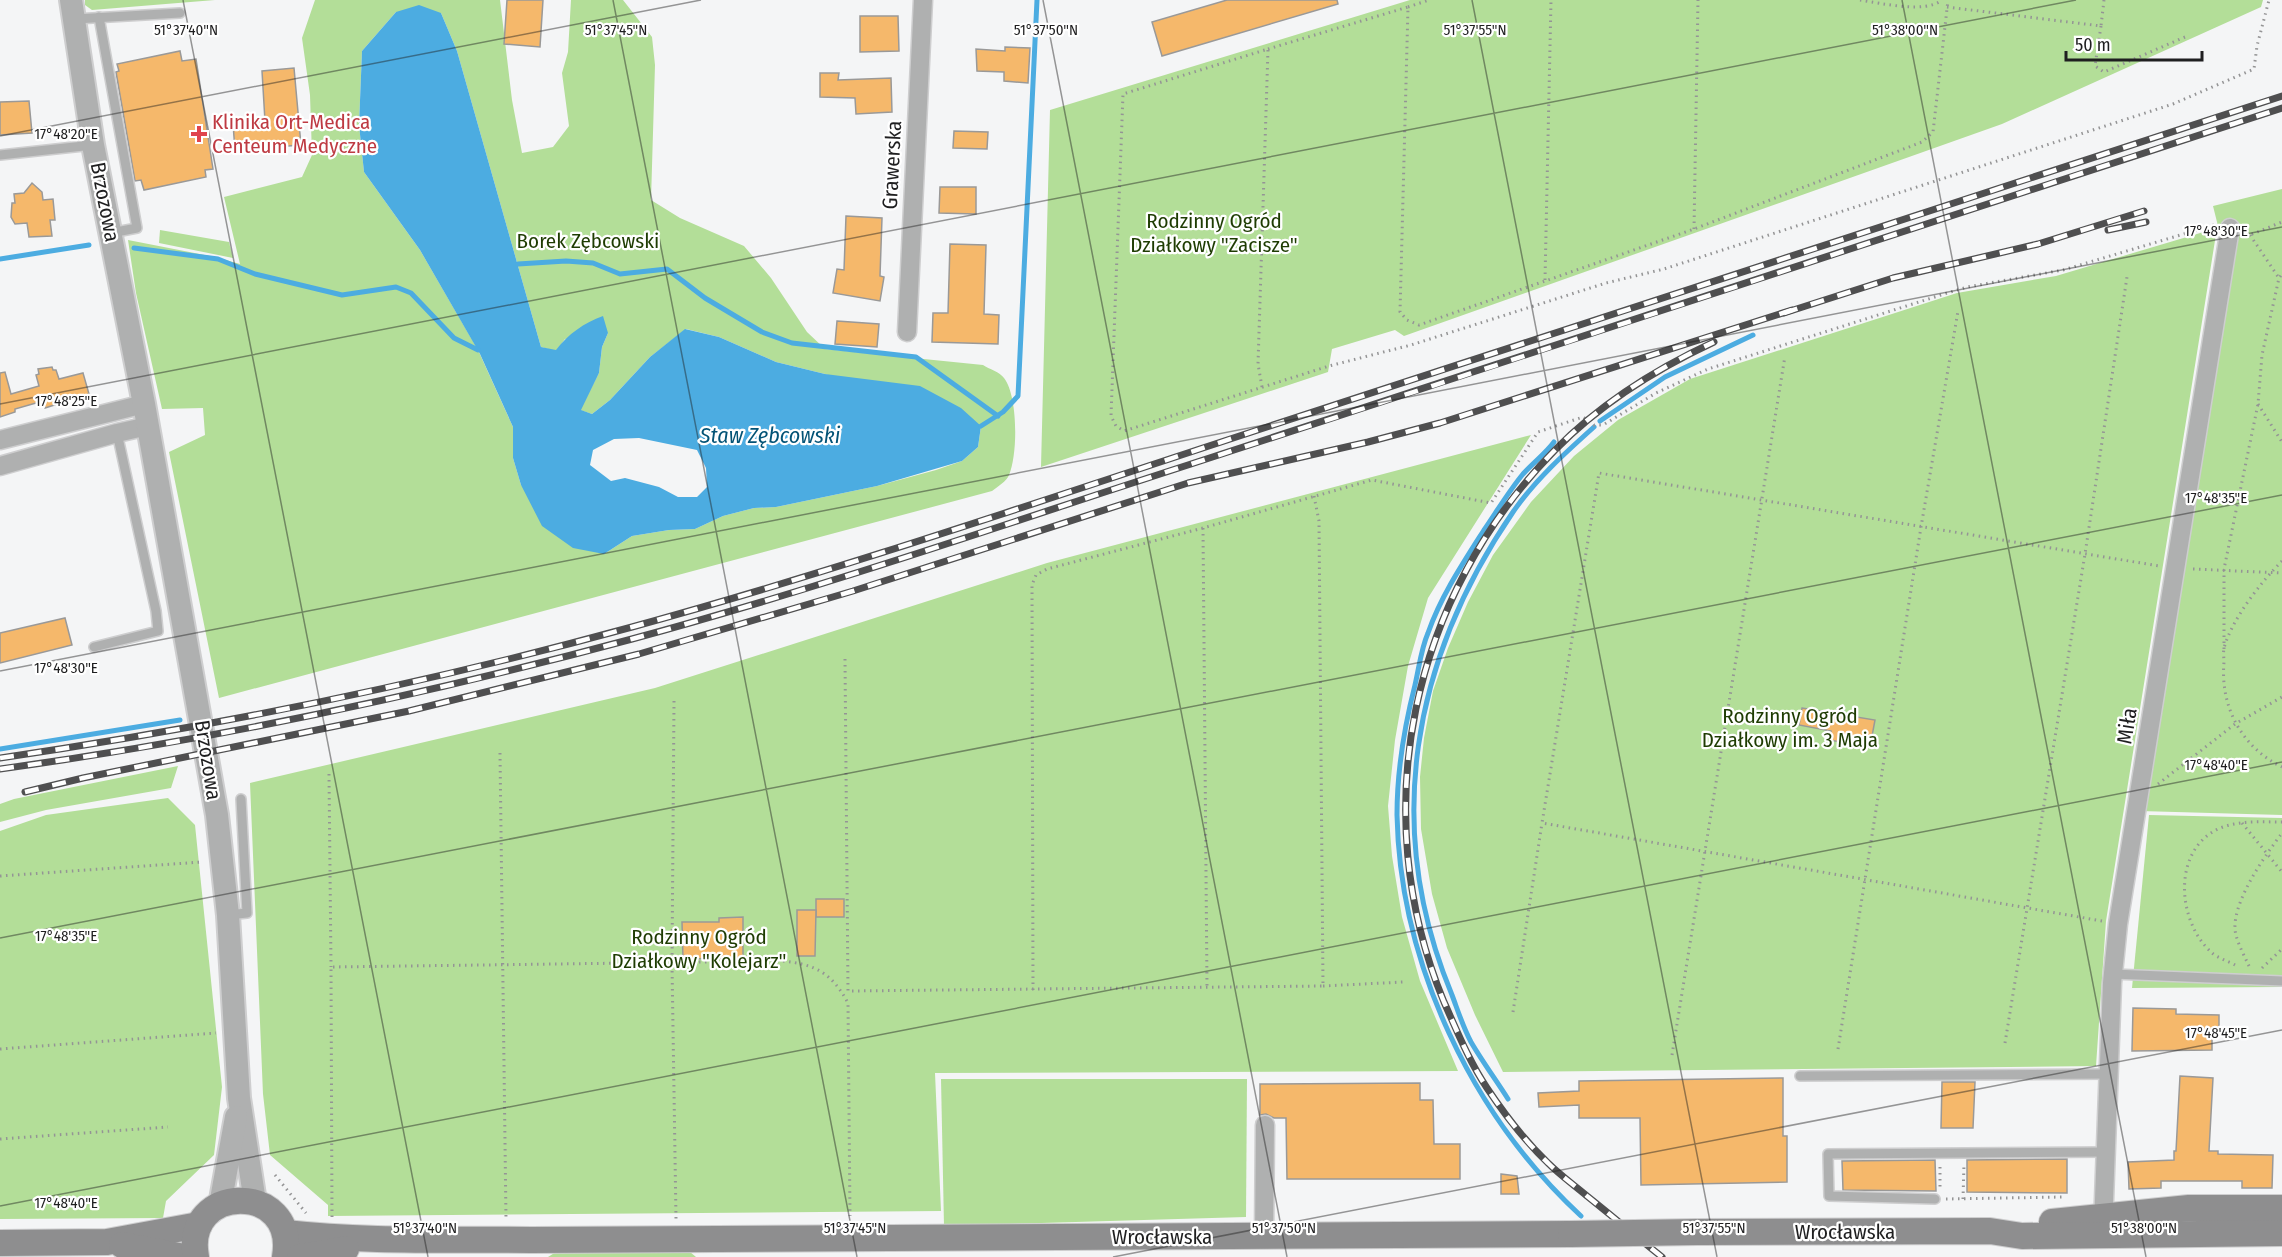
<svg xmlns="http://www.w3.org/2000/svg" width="2282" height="1257" font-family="'Fira Sans Condensed',sans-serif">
<rect width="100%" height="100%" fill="#f4f5f6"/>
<g fill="#b3de98" fill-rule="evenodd">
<polygon points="85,0 215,0 92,10 85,5"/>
<path d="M 315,0 L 500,0 L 512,100 L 522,153 L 553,147 L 569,126 L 562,73 L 568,52 L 571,0 L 623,0 L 652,37 L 655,65 L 651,200 L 680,218 L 744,246 L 771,278 L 807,332 L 825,349 L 983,365 C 989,369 1000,372 1004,378 C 1018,396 1018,454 1009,475 C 1007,481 997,487 992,491 L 219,698 L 169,452 L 205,435 L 203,408 L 162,409 L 136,293 L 128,240 L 215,257 L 240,264 L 224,197 L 302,177 L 312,155 L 310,95 L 302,38 ZM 396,12 L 441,13 L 457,51 L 541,347 L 556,351 L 565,339 L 608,333 L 602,347 L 599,373 L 580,410 L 592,414 L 610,400 L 650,357 L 686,329 L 719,337 L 776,362 L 825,374 L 981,426 L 978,447 L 962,461 L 936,470 L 877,486 L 776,507 L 754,508 L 723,516 L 695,529 L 669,530 L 632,536 L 604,554 L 521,485 L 513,458 L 513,427 L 478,350 L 420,250 L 364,172 L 359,125 L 362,51 Z"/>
<polygon points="1410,0 2263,0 2261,7 2002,124 1404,336 1395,330 1332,349 1328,372 1041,467 1050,110"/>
<polygon points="2282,189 2282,815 2140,811 2231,240 2219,230 2213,206"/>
<polygon points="2217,228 2106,921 2096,1066 1503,1072 1475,1015 1447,948 1432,894 1421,829 1420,777 1424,738 1433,691 1448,648 1468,602 1493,555 1531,502 1574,456 1618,420 1690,379 1957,293 2056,276"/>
<polygon points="160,230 229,242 233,258 159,243"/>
<polygon points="1531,435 1428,598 1408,666 1395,740 1388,806 1392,856 1402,917 1420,981 1458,1071 935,1073 941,1211 328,1216 328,1205 270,1155 263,1094 250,783 655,688 1047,563"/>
<polygon points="178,766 171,788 46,810 0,822 0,804 14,799"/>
<polygon points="168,798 195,825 222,1087 214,1155 166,1201 163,1218 0,1219 0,831 46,815"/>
<polygon points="2149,815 2282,818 2282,987 2132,988"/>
<polygon points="941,1079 1247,1079 1246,1217 944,1226"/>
<polygon points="556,1252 690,1252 696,1257 548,1257"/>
</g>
<path fill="#4cace1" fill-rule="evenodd" d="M 419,5 L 441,13 L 457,51 L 541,347 L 556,350 C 568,334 584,323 603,316 L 608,333 L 602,347 L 599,373 L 581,410 L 592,414 L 610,400 L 650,357 L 685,329 L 719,337 L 776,362 L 825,374 L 920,386 L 961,408 L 981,426 L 978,447 L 962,461 L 877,486 L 776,507 L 754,508 L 723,516 L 695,529 L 669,530 L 632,536 L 604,554 L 573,548 L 542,526 L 521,485 L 513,458 L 513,427 L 480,354 L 420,250 L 364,172 L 359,125 L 362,51 L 396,12 ZM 639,438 L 697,450 L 706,468 L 707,487 L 697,497 L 678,497 L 659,487 L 625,478 L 611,481 L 590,465 L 593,450 L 614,439 Z"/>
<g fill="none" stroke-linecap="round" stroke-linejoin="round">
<g stroke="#4cace1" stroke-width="5">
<polyline points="134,248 218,259 255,274 342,295 396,287 411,293 454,338 478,350"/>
<polyline points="0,259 89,245"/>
<polyline points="518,264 566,261 593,263 620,274 667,269 705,298 762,332 792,343 916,357 998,416"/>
<polyline points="1600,421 1665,377 1753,335"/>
<polyline points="981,426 1003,412 1018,396 1037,0"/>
<path d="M 1554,442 C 1546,453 1533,463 1523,474 C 1509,491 1497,511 1484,530 C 1463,563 1441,596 1428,633 C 1421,649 1419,668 1415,685 C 1404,728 1397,771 1397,815 C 1400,964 1472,1115 1581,1216"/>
<polyline points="0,749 180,720"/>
<path d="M 1508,1099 C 1496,1080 1482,1061 1471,1042 C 1463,1027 1458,1011 1452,995 C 1382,827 1412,660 1513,512 C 1535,480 1565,453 1594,427"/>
</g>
</g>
<g fill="#f5b86b" stroke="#9a9998" stroke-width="1.5">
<polygon points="507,0 543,0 540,47 504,44"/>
<polygon points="1227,0 1337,0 1338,4 1162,56 1152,22"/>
<polygon points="860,16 898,16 899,51 860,52"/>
<polygon points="1005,47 1030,48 1028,83 1004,81 1004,72 977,71 976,49 1005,51"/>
<polygon points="180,51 182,61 196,59 213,169 205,170 206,177 144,190 141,180 135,181 116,72 119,71 117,64"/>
<polygon points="294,68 301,145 235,150 233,124 265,121 262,71"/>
<polygon points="820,73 839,73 838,80 891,78 892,112 856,114 855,98 820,97"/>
<polygon points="29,101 32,133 0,135 0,102"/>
<polygon points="954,131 988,132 987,149 953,148"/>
<polygon points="32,183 42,192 43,200 53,199 55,220 50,220 52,236 29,237 27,223 15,224 11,217 12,203 15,203 14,194 24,193"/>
<polygon points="940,187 976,187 976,214 939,213"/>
<polygon points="846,216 882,218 880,276 884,277 880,301 833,293 837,269 844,270"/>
<polygon points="950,244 986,245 984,314 999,315 998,344 932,342 933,313 948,313"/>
<polygon points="837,321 879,324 877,347 835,344"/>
<polygon points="52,367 53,370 56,370 59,379 83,373 89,394 45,408 43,401 15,409 15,412 0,417 0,373 5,372 11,394 39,386 36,375 39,374 38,369"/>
<polygon points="65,618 72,645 0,663 0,633"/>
<polygon points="1802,708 1875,720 1870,747 1829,740 1831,731 1799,725"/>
<rect x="816" y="899" width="28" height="18"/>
<polygon points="797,910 816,910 815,956 797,956"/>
<polygon points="743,917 743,958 683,959 682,922 719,922 719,918"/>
<polygon points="2133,1008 2176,1009 2176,1014 2219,1015 2219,1033 2212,1033 2212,1050 2132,1051"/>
<polygon points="2180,1076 2213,1078 2209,1151 2218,1151 2218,1154 2273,1155 2272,1188 2242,1188 2242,1181 2161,1181 2161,1188 2129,1189 2128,1162 2174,1160 2174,1151 2176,1151"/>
<polygon points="1783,1078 1783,1136 1787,1136 1787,1182 1641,1185 1640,1118 1579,1118 1579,1105 1539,1107 1538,1093 1579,1091 1579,1081"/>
<polygon points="1942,1082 1975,1082 1973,1128 1941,1128"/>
<polygon points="1420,1083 1420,1100 1433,1100 1434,1144 1460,1144 1460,1179 1287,1179 1286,1118 1274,1118 1266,1114 1260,1115 1260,1084"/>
<polygon points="2067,1159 2067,1193 1967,1192 1967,1160"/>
<polygon points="1935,1160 1936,1191 1843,1190 1842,1161"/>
<polygon points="1501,1174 1517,1176 1519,1194 1501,1194"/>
</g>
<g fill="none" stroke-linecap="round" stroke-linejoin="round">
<g stroke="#cececf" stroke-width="12">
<g id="service">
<polyline points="99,17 137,228 111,233"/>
<polyline points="75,19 180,13"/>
<polyline points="0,155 93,145"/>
<polyline points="94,647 158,631 156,611 117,433"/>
<polyline points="228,915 247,913 241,799"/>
<polyline points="2113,974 2282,981"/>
<polyline points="1800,1076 2110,1074"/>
<polyline points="1935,1199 1829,1196 1828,1154 2107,1152"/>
</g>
</g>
<g stroke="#cececf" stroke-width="21">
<g id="minor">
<polyline points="907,332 923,0"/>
<polyline points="0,440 144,404"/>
<polyline points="0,466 117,433 148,426"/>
<polyline points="2103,1227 2112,983 2118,924 2230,228"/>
<polyline points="1264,1236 1265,1125"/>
</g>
</g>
<g stroke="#cececf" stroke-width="26">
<g id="tertiary">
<polyline points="71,0 93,145 144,404 217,815 228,915 239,1098 255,1202"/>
<polyline points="220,1205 236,1117"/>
</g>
</g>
<g stroke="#cececf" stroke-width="28">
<g id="secondary">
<polyline points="2052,1222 2189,1208 2282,1208"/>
<polyline points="1697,1232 1990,1231 2022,1236 2282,1233"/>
<path d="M 285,1233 C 367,1242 449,1239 531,1240 L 1571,1234"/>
<polyline points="0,1243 107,1242 199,1225"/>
<polyline points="122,1245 184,1257"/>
<path d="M 196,1257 C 182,1183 298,1181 285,1257"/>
<polyline points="300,1257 346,1249"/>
</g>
</g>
<g stroke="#949495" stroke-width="3" stroke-dasharray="1.5 4.5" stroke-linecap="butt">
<path d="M 1860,0 C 1881,3 1925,14 1942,0"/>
<polyline points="1408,7 1429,0"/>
<polyline points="1947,7 2101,26 2104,0"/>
<polyline points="2101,26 2095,66 2104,72 2185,37"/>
<polyline points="1268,49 1408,7 1400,312 1407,320 1419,325 1694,229 1922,142 1933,132 1948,0"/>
<polyline points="1694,229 1698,0"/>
<polyline points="2246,234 2250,235 2282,222"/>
<polyline points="2250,235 2279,278"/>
<polyline points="1545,280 1551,0"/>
<polyline points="1262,387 1258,364 1268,49 1123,94 1111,416 1116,426 1124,431 1329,366 1411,345 1606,283 1664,269 2173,104 2254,69 2257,46 2269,0"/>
<polyline points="2258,404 2282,442"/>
<polyline points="1203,528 1207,986"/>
<path d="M 2282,561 C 2261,582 2232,619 2224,648 C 2223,653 2224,658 2224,662 C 2220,706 2241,747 2282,767"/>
<polyline points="2193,569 2282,573"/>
<polyline points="2224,649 2224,569 2258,404 2262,355 2279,278 2282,274"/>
<polyline points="845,659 848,991 1323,986 1319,521 1314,496"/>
<polyline points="674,701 672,964 676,1219"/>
<polyline points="500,753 506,1220"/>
<polyline points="329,774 331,967"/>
<polyline points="2158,784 2235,724 2282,697"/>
<polyline points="2242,823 2282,872"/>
<polyline points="0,876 202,862"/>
<polyline points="2102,921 1542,823 1599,473 2159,566"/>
<path d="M 2235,965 C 2228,961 2217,958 2211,952 C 2177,921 2172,851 2218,829 C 2238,820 2261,822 2282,822"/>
<path d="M 2249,966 C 2244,955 2237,943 2235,930 C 2233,900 2265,856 2282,833"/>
<polyline points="2262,968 2282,949"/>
<polyline points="1323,986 1403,982"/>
<polyline points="1033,990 1032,585 1036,575 1047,569 1203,528 1372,480 1491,503 1538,432 1583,417 1594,425 1603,425 1656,393 1708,369 1941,295 1967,287 2063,270 2214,225"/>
<polyline points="1513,1012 1542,823"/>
<polyline points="2005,1043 2085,554 2127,277"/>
<polyline points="0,1049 216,1033"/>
<polyline points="1838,1049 1921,527 1958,311"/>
<polyline points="1672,1055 1785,356"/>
<polyline points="0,1139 168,1127"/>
<polyline points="1940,1167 1940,1188"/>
<polyline points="275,1175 306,1213"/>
<polyline points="1946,1199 2062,1197"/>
<polyline points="1963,1199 1964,1164"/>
<path d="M 332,1217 L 331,967 L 782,961 C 815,964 832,973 848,1003 L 850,1216"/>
</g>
<use href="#service" stroke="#afb0b0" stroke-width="9"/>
<use href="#minor" stroke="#afb0b0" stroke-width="18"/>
<use href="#tertiary" stroke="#afb0b0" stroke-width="22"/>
<use href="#secondary" stroke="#8e8e8f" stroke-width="26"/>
<g stroke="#4f4f50" stroke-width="7">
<g id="rail">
<polyline points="2108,230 2146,222"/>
<polyline points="1784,313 1893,278 2038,244 2144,211"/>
<path d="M 0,758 C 213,727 424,684 632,627 C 847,568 1058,495 1270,426 C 1608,316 1945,206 2282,96"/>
<path d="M 0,769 C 213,740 424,695 632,639 C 821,588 1005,524 1191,464 C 1555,347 1918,226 2282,108"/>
<polyline points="25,792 83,778 409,711 639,654 853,591 1188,483 1368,442 1440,423 1792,310"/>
<path d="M 1662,1257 C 1637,1237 1612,1216 1587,1196 C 1574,1185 1560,1175 1548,1163 C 1525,1141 1505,1115 1487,1088 C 1469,1061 1457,1031 1444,1002 C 1365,811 1411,596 1555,450 C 1600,404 1656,369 1714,342"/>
</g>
</g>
<use href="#rail" stroke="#fff" stroke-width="4.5" stroke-dasharray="14" stroke-linecap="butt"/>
<g stroke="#cececf" stroke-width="28" stroke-linecap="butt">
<polyline id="secondary-bridge" points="1571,1234 1697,1232"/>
</g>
<use href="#secondary-bridge" stroke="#8e8e8f" stroke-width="26"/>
</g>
<path fill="none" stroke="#1f1f20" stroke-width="1.5" stroke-opacity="0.45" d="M 183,0 L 428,1257M 613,0 L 857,1257M 1043,0 L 1287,1257M 1472,0 L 1717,1257M 1902,0 L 2146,1257M 0,136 L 701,0M 0,404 L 2076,0M 0,671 L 2282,227M 0,938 L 2282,495M 0,1206 L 2282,762M 1113,1257 L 2282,1030"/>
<path fill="#e0444e" stroke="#fff" stroke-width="2" d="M196 125h6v6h6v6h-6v6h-6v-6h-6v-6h6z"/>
<g text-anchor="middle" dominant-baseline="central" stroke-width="4.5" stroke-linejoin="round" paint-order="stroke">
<g font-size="21" fill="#be3a42" stroke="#fff" text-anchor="start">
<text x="212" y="122">Klinika Ort-Medica<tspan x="212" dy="24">Centeum Medyczne</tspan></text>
</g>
<g font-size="21" fill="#1f1f20" stroke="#fff">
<text transform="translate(892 165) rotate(-87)">Grawerska</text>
<text transform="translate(105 202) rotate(79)">Brzozowa</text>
<text transform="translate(2127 726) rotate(-81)">Miła</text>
<text transform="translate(208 760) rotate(81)">Brzozowa</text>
<text x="1845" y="1232">Wrocławska</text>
<text x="1162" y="1237">Wrocławska</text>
</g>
<g font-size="21" fill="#1e3c02" stroke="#fff">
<text x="1214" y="221">Rodzinny Ogród<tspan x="1214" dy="24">Działkowy "Zacisze"</tspan></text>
<text x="588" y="241">Borek Zębcowski</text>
<text x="1790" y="716">Rodzinny Ogród<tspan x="1790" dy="24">Działkowy im. 3 Maja</tspan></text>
<text x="699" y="937">Rodzinny Ogród<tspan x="699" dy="24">Działkowy "Kolejarz"</tspan></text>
</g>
<g font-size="22" font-style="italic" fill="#035376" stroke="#fff">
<text x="770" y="435">Staw Zębcowski</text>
</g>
</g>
<g font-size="15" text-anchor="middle" fill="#1f1f20" stroke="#fff" stroke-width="4.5" stroke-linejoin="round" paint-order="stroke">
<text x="186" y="35">51°37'40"N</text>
<text x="616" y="35">51°37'45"N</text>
<text x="1046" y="35">51°37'50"N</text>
<text x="1475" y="35">51°37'55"N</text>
<text x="1905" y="35">51°38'00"N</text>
<text x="66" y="139">17°48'20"E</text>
<text x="2216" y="236">17°48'30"E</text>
<text x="66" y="406">17°48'25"E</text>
<text x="2216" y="503">17°48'35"E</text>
<text x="66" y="673">17°48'30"E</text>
<text x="2216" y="770">17°48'40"E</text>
<text x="66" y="941">17°48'35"E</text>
<text x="2216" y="1038">17°48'45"E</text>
<text x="66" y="1208">17°48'40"E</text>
<text x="425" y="1233">51°37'40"N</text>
<text x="855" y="1233">51°37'45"N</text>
<text x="1284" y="1233">51°37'50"N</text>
<text x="1714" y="1233">51°37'55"N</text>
<text x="2144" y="1233">51°38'00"N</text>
</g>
<path d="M2066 51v9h136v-9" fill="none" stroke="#1f1f20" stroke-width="3"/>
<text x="2075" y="51" font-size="18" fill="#1f1f20" stroke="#ffffff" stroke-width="4.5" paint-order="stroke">50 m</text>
</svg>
